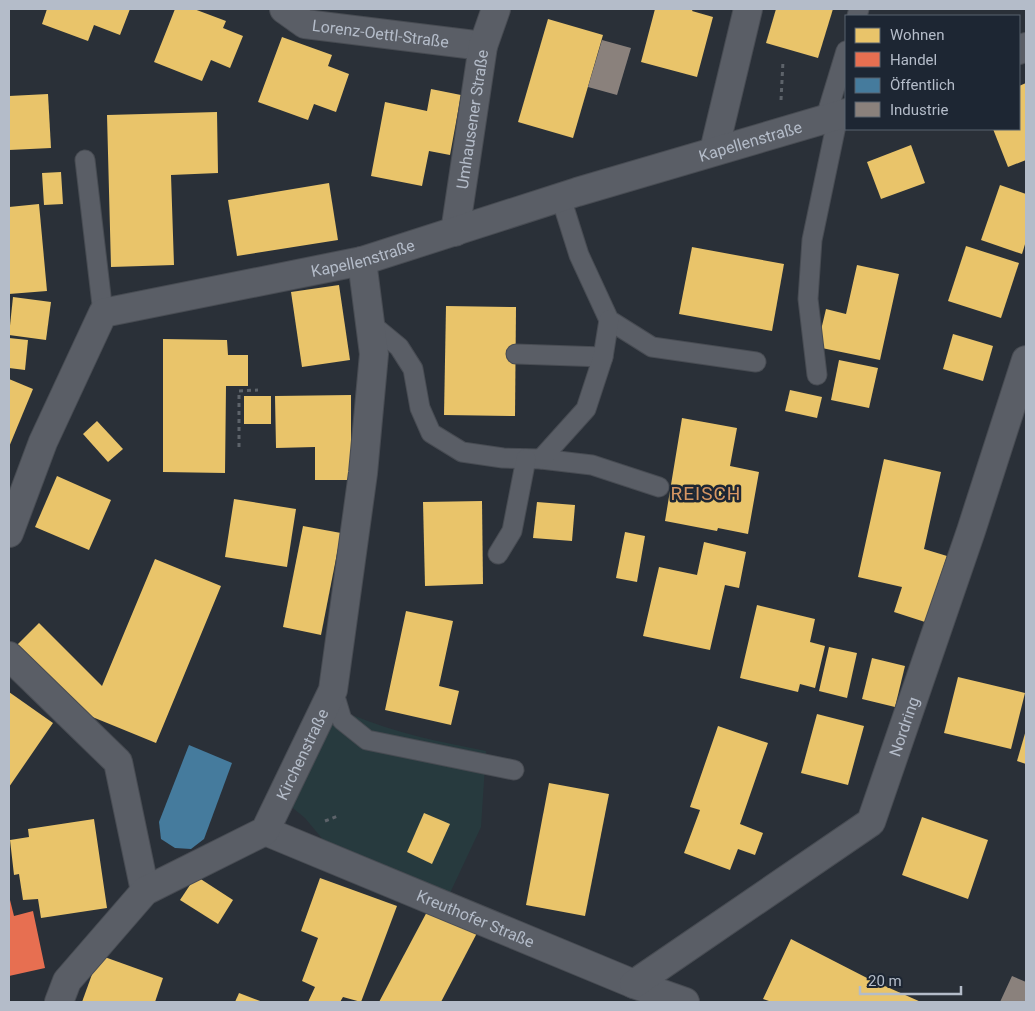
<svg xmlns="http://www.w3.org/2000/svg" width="1035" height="1011" font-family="Roboto,sans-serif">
<rect width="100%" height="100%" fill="#2a3038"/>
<path fill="#273a3e" d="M 352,715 C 396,733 440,742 486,751 L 481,827 L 450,893 L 325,842 L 305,818 L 288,804 L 328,725 Z"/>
<g fill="#e9c46a">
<polygon points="47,9 130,9 120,35 94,25 88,41 42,24"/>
<polygon points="175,9 194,9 226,21 223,28 243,36 230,68 211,60 202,81 154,62"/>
<polygon points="655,9 693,9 692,11 713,17 697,77 641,62"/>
<polygon points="776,9 833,9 818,58 766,43"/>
<polygon points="548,19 603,35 573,138 518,122"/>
<polygon points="282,37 332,55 328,66 349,74 336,112 314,104 308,120 258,102"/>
<polygon points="1026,83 1026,160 1008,167 993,129 1019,129 1019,86"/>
<polygon points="431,89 461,95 450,155 429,151 422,186 371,176 385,102 427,111"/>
<polygon points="48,94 51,148 9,150 9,96"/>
<polygon points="217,112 218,173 171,175 174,265 111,267 107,115"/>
<polygon points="911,145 925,183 881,199 867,162"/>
<polygon points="61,172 63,204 44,205 42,173"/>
<polygon points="329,183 338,240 237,256 228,200"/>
<polygon points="1000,185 1026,194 1026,241 1022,254 981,240"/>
<polygon points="39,204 47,291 9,294 9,207"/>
<polygon points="966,246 1019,263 1001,318 948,301"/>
<polygon points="692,247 784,264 772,331 679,314"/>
<polygon points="857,265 899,274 880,360 817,347 826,309 846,314"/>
<polygon points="339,285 350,360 302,367 291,292"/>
<polygon points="13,297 51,302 46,340 9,335"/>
<polygon points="446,306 516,307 515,416 444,415"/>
<polygon points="953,334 993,346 983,381 943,369"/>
<polygon points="9,338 28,340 25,370 9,368"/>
<polygon points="163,339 227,340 228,355 248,355 248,386 226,386 225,473 163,472"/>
<polygon points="839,360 878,368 869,408 831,400"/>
<polygon points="9,379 33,389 9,447"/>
<polygon points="790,390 822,397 817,418 785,411"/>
<polygon points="351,395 351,480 315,480 315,447 276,448 275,396"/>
<rect x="244" y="396" width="27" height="28"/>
<polygon points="682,418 737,428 730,466 759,472 748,534 718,528 717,531 665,521"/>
<polygon points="97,421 123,449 108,462 83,434"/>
<polygon points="884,459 941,472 924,549 947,556 925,622 894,612 902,587 858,577"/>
<polygon points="57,476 111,500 89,550 35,527"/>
<polygon points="234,499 296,509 287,567 225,557"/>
<polygon points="482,501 483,584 425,586 423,502"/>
<polygon points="537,502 575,505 572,541 533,538"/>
<polygon points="303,526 341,533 321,635 283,627"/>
<polygon points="625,532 645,536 637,582 616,578"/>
<polygon points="704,542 746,552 739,588 725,585 710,650 643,636 659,567 697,575"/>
<polygon points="155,559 221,586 156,743 90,716 86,720 13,649 39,623 102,686"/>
<polygon points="757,605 815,619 810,642 825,646 815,688 800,684 798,692 740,678"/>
<polygon points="406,611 453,621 439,686 459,691 451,725 385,710"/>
<polygon points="829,647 857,653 847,698 819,691"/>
<polygon points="872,658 905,666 895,707 862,699"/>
<polygon points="958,677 1025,693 1011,749 944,733"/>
<polygon points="9,692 53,723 9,787"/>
<polygon points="817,714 864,726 848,785 801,773"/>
<polygon points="718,726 768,743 740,824 763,833 755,855 738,849 730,870 684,853 700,810 690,807"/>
<polygon points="1026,730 1026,764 1017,761"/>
<polygon points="549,783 609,794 585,916 526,905"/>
<polygon points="424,813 450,824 432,864 407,852"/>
<polygon points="922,817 988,840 968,899 902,875"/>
<polygon points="94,819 107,908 41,918 38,899 23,900 19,874 14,875 10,840 29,837 28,829"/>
<polygon points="196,876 233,900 218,924 180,900"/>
<polygon points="320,878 397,906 361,1002 343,997 340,1002 308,1002 315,987 302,981 318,938 301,931"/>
<polygon points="429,908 477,933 441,1002 379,1002"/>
<polygon points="791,939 869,979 921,1002 772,1002 763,999"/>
<polygon points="99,955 163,978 155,1002 82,1002"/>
<polygon points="239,993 263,1002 235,1002"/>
</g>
<polygon fill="#e76f51" points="9,896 14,916 33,911 45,968 9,976"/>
<polygon fill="#457b9d" points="189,745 232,763 204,839 191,849 175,848 161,839 159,822"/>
<g fill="#8a817c">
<polygon points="602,40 631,48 617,95 588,87"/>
<polygon points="1012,976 1026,982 1026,1002 1000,1002"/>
</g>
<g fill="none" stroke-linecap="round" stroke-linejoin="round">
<g stroke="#484c53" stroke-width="21">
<g id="service">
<polyline points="857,16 859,9"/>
<polyline points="825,120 846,51"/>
<polyline points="85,160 103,313"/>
<polyline points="561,198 579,255 609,320 652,347 756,362"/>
<polyline points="370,323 399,347 413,369 420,408 431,433 462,452 503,458 541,459 592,465 659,487"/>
<polyline points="516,354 603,357"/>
<polyline points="817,375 808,299 812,240 838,116"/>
<polyline points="541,459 586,409 603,357 609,320"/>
<polyline points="498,554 512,531 526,459"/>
<polyline points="333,690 342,720 367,740 514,770"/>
</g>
</g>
<g stroke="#484c53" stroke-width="30">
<g id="minor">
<path id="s1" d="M 284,9 L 305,24 L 483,46"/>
<polyline points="1019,50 1026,47"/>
<polyline points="714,151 748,9"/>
<path id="s2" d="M 455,232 L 483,46 L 496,9"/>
<path id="s3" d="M 9,533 L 43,442 L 103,313 L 362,261 L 577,192 L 846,113"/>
<polyline points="9,656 118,762 145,891"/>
<path id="s4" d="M 265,831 L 634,984 L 685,1002"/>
<path id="s5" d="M 634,984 L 871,822 L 971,531 L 1026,360"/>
<path id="s6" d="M 59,1002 L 67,981 L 145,891 L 265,831 L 333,690 L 363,473 L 374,354 L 362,261"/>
</g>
</g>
<g stroke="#5d636a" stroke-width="3" stroke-dasharray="4 4" stroke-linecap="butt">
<polyline points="781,100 783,61"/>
<polyline points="239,447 239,391 258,390"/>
<polyline points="325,821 338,816"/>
</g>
<use href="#service" stroke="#5a5e66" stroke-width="19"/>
<use href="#minor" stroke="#5a5e66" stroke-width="28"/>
</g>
<g text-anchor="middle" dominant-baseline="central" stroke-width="5" stroke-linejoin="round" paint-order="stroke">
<g font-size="16" fill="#b4bcc9" stroke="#1d2633">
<text stroke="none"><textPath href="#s1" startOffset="102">Lorenz-Oettl-Straße</textPath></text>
<text stroke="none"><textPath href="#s2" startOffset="114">Umhausener Straße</textPath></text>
<text stroke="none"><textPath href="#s3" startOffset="910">Kapellenstraße</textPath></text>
<text stroke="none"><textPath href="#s3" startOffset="505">Kapellenstraße</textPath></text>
<text stroke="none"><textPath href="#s5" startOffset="388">Nordring</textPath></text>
<text stroke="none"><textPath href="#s6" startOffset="361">Kirchenstraße</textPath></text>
<text stroke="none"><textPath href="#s4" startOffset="228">Kreuthofer Straße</textPath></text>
</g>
<g font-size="19" letter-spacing="1" fill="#d59563" stroke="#1d2633">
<text x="706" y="493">REISCH</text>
</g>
</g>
<rect width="1035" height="1011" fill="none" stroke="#b4bcc9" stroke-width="20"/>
<rect x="845" y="15" width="175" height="115" fill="#1d2633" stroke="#59626f"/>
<rect x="855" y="28" width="25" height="15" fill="#e9c46a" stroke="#59626f"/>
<text x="890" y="40" font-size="15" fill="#b4bcc9">Wohnen</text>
<rect x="855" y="52" width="25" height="15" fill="#e76f51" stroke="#59626f"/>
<text x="890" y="65" font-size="15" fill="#b4bcc9">Handel</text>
<rect x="855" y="78" width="25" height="15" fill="#457b9d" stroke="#59626f"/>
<text x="890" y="90" font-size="15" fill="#b4bcc9">Öffentlich</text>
<rect x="855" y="102" width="25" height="15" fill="#8a817c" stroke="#59626f"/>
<text x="890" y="115" font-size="15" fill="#b4bcc9">Industrie</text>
<path d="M860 986v8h101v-8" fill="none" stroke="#b4bcc9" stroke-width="2.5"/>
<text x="868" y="986" font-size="15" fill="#b4bcc9" stroke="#1d2633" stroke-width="4" paint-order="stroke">20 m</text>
</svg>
